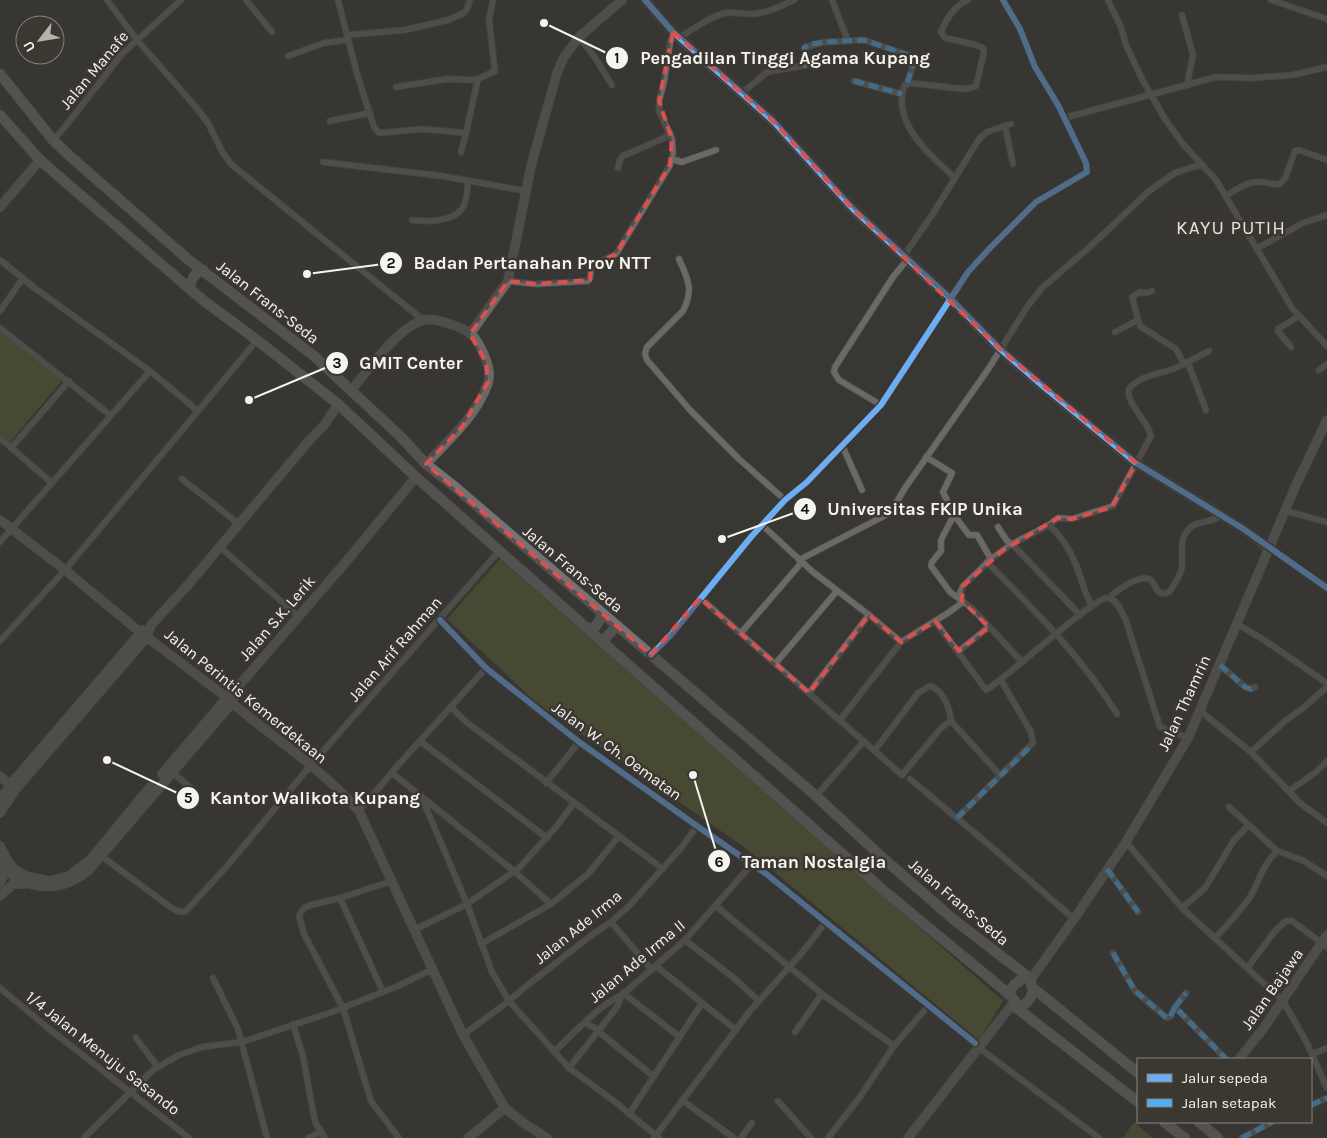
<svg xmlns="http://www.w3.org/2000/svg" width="1327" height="1138" font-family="Karla,sans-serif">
<rect width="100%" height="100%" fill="#383733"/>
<g fill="#596134">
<polygon points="0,329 64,378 10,442 0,434"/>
<polygon points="500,559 1003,1001 979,1040 744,847 537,703 447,619"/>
<polygon points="1134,1122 1153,1138 1123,1138"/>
</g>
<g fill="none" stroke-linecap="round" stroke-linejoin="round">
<g stroke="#575652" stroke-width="7">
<g id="street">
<polyline points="107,0 137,40 195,106 208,123 223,153 232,165 423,320"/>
<polyline points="246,0 272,32"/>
<polyline points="338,0 347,35 405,30 448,20 464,13 467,9 470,0"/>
<polyline points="832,0 848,41"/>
<polyline points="1108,0 1121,27 1126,45 1143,81 1165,119 1183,144 1216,180 1292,308 1327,346"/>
<polyline points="1271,0 1327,19"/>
<polyline points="1182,15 1193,55 1187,85"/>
<polyline points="347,35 357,74 374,127 379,133 422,129 466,133 478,79"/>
<polyline points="579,37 594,56 612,85"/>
<path d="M 680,37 C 694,29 709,17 725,13 C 735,12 744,14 753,14 C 767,13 781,6 794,0"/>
<polyline points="288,56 324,43 347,40"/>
<polyline points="854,81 902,94"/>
<polyline points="396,87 447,79 476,80 495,71 489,20 493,0"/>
<polyline points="742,93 767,72 807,65 805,47 825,42 864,40 911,56 914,62 907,84"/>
<polyline points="1064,118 1216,77 1252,78 1293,75 1327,67"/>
<polyline points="330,121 370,113"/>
<polyline points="1005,126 1013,164"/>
<polyline points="53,140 64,128 122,54 181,0"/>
<polyline points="461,152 466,133"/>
<polyline points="671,159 682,162 716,150"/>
<polyline points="323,162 442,176 526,191"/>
<polyline points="618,168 620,160 623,156 664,138 670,133"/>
<path d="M 954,177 C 930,155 892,124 904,86 L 910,83 L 963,89 L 971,88 L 976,86 L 984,52 L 983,48 L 973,44 L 945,38 L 941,32 C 947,18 954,6 968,0"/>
<path d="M 1226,196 C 1235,190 1248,181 1259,182 C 1267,182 1272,185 1280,184 L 1285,178 L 1295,151 L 1299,150 L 1327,160"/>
<path d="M 412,220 C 427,222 451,222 462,209 C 467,202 467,190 468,182"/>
<polyline points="1256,249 1303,223 1327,215"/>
<polyline points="903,257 934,212 979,139 987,132 1011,124"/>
<path d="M 679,259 C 688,279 694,290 683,311 L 647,347 L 645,354 L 647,360 L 690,410 L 739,459 L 785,500"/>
<polyline points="0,260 36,289 150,371 0,542"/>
<polyline points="508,281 536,284 588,281 590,278 591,266 616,254 670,165 673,152 672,139 659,111 659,101 664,82 670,43 673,32"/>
<polyline points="1152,291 1146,293 1140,292 1132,297 1140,326 1176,349 1184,364"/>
<polyline points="0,311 23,278"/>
<polyline points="0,328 110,415"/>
<polyline points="1115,332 1138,320"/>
<polyline points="1291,347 1278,331 1278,329 1299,316"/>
<polyline points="1188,363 1206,410"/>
<polyline points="1319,370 1327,364"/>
<polyline points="881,405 839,380 834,372 835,367 893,277 907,260"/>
<polyline points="198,411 257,340"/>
<polyline points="0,438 52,483"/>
<polyline points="842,445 862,490"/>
<polyline points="11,448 69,381"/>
<polyline points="926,457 952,473 943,492 954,515 969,535 977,535 991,559"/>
<polyline points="182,479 239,524"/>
<polyline points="1286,511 1327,522"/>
<polyline points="954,515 941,540 941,551 932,562 931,566 950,592 972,608 1021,661"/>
<path d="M 1049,525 C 1060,535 1070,550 1076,565 C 1082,579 1084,593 1092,606"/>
<polyline points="763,526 813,572 869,615 901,642"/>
<polyline points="998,527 1007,541 1012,544 1080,615"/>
<polyline points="220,547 299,617"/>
<polyline points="1269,548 1327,588"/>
<polyline points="799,560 890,513 905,488 989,368 1027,307 1042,288 1093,244 1149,191 1175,173 1192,167 1203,165"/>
<path d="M 987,562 C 1035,611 1081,656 1117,714"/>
<path d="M 1113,594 C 1121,588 1139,575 1149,579 C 1158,583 1154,598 1169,592 C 1174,586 1182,573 1182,565 C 1183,551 1178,539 1190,528 C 1199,519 1212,524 1221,515"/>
<polyline points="700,598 902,775 942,727 951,721"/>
<path d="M 963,602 L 960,593 L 963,586 L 991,559 L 1012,544 L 1049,525 L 1058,518 L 1072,519 L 1113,506 L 1151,436 C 1148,421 1125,402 1129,389 C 1139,376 1158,374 1173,369 C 1185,364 1197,357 1209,351"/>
<polyline points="440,620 486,668 525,699 579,742 697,826 765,873 975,1043"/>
<path d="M 935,621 L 986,690 C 1006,679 1094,596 1108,598 C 1117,599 1121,612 1125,618 L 1160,727 L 1188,738"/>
<polyline points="1237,624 1264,640 1327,683"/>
<polyline points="741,633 802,562"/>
<polyline points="0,641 65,570 198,411 150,371"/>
<polyline points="959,651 989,627"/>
<polyline points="651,655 670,636 751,537 785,500 807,482 881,405 968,272 990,248 1036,202 1087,172 1086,163 1074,138 1058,105 1035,67 1020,29 1003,0"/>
<polyline points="775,664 837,591"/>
<polyline points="1220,665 1245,687 1251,689 1255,687"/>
<polyline points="809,693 869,615"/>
<polyline points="451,707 465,721 663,869"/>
<polyline points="1200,711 1251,752 1300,803 1327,823"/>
<polyline points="840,720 901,642 948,613 963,602"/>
<polyline points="420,741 547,838"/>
<path d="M 875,750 L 918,693 L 930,686 C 943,690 950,708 951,721 L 1000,775"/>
<polyline points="1251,752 1285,721 1303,708 1327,687"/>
<polyline points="172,772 193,790 195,800 189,807"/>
<polyline points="392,773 515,872 551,904 588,874 619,836"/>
<polyline points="910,779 988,844 1074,919"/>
<polyline points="546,783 579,742"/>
<polyline points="1289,791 1316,772 1327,761"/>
<polyline points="421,796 467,904 492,972 509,1001 569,1068 614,1101 659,1138"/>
<polyline points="816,796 864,741"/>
<polyline points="1229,807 1249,825"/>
<polyline points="359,811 400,763 486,668"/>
<polyline points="957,818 1033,743 1031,732 1001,680"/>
<polyline points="1126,842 1182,908 1283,1001 1307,1043 1327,1088"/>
<polyline points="100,855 169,906 177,911 185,912 228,865 310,766 500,550"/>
<polyline points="1107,869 1138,912"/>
<polyline points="392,881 340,898 311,905 304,908 299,916 304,934 343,1008 371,1101 399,1138"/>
<polyline points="340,898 383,992"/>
<polyline points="716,906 822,994 894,1046"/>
<polyline points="1182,908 1205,888 1234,840 1249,825 1277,851"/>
<polyline points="611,922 652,970"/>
<polyline points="414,930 467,904 519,868 556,827 574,803"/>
<path d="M 1215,938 C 1227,925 1240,912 1250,897 C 1259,882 1264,861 1278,851 L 1304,861 L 1327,876"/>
<polyline points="685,940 735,979 759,1001"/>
<polyline points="481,944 551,904"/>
<polyline points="1113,953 1135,991 1167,1018 1170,1017 1175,1007 1226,1059"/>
<polyline points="656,966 736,1030"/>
<polyline points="1248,967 1275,931 1286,921 1292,921 1327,947"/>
<polyline points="213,978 238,1029 267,1138"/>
<polyline points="0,988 48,1028 189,1138"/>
<polyline points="623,993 680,1037"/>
<polyline points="1175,1007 1186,993"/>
<polyline points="585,1023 593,1027 653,1076"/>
<polyline points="293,1024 303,1056 315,1122 325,1138"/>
<polyline points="795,1032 822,994"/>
<polyline points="463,1035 509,1001 529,984 593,934 611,922 629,906 681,848 697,826"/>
<polyline points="136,1038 157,1066"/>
<polyline points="978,1047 1099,1138"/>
<path d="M 554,1052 C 572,1035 600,1004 622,995 L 685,940 L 752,864"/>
<polyline points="1312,1054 1327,1048"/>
<polyline points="569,1068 617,1007 622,995"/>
<polyline points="682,1100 734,1138"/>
<polyline points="778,1101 811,1138"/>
<polyline points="1311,1105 1327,1098"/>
<polyline points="629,1114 702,1003"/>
<polyline points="84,1138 153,1070 179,1055 202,1047 242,1042 332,1012 398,986 433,969"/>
<polyline points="308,1138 321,1132"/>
<polyline points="654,1138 750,1011 801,954 825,923"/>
<polyline points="741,1138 752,1123"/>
<polyline points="828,1138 860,1097 894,1046 929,1005"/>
<polyline points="1242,1138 1272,1122"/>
</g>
</g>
<g stroke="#575652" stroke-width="10">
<g id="secondary">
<polyline points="645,0 673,32 773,121 853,209 951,299 1000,349 1045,388 1136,463 1242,528 1269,548"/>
<polyline points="0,207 40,160"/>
<polyline points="470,334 508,281 531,166 557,73 564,57 579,37 622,0"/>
<path d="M 351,391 C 367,371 399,326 424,320 C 433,318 442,321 450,324 C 460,327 473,333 478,343 C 484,354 492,369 488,383 C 477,415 449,440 426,464"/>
<path d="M 0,520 L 65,570 L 140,632 L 226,697 L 232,703 C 274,738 323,770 359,811 L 463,1035 L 505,1108 L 525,1124 L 547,1138"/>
<polyline points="162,774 230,694"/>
<polyline points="0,776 13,788"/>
<polyline points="0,801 10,785 143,630"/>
<polyline points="0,813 16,789 147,637 151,625 187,586 307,443 325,424 338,404"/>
<polyline points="0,846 9,863 14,869 26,876 49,881 69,876 91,859 150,787"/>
<path d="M 0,860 C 11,883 41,891 64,884 C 73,882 81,876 88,871 L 232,703 L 236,689 L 345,563 L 416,477"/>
<polyline points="0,883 3,877 1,867"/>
<polyline points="0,896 13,884 24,884"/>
<polyline points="1031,979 1074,919 1126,842 1188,738 1296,485 1327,420"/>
<polyline points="1239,1059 1263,1029 1327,935"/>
<polyline points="468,1138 505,1108"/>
<polyline points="908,1138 1015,1001"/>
</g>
</g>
<g stroke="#575652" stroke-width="11">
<g id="primary">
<polyline points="0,74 53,140 72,158 190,261 314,356 401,437 426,464 455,487 816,796 884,859 953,919 1031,979 1031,985 1033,988 1138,1073"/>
<polyline points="0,115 40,160 63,180 204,301 257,340 338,404 416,477 882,889 1010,995 1015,1001 1014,1006 1138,1102"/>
<path d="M 190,288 C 191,279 194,273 203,270"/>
<polyline points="589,629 596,626 603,614"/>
<polyline points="604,642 608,635 617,626"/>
<polyline points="1010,995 1008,994 1014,985 1026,976"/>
<path d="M 1016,1008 C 1027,1005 1032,999 1033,988"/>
<polyline points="1164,1122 1185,1138"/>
<polyline points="1199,1122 1218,1138"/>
</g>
</g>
<use href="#street" stroke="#6a6966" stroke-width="5.5"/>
<use href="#secondary" stroke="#6a6966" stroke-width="9"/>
<use href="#primary" stroke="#737375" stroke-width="10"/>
<g stroke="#4cb0f7" stroke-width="5" stroke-dasharray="10 5" stroke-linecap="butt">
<polyline points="803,66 807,64 804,48 811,44 825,42 864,40 911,56 914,62 907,84"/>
<polyline points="854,81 902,94"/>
<polyline points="1220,665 1245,687 1251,689 1255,687"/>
<polyline points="957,818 1032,745"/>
<polyline points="1107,869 1138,912"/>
<polyline points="1113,953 1135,991 1167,1018 1170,1017 1175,1007 1226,1059"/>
<polyline points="1175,1007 1186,993"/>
<polyline points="1311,1105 1327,1098"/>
<polyline points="1242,1138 1272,1122"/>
</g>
<g stroke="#3a3831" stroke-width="9">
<g id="cycleway">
<polyline points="645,0 673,32 773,121 853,209 951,299 1000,349 1045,388 1136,463 1242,528 1327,588"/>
<polyline points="440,620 486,668 525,699 579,742 697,826 765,873 975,1043"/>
<polyline points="651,655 670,636 751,537 785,500 807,482 881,405 968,272 990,248 1036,202 1087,172 1086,163 1074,138 1058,105 1035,67 1020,29 1003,0"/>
</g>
</g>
<use href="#cycleway" stroke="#6dadf4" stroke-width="6"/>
</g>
<path d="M0 0H1327V1138H0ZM 673,32 L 773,121 L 853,209 L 1000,349 L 1136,463 L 1112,507 L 1072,519 L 1058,518 L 1002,551 L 963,586 L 962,601 L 989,627 L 959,651 L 935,621 L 901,642 L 869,615 L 809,693 L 700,598 L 651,655 L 426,464 L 462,427 L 488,382 L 486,362 L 470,334 L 508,281 L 536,284 L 590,280 L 591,266 L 616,254 L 670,165 L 672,139 L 659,101 Z" fill="#383733" fill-opacity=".55" fill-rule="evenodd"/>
<path fill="none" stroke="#dc5150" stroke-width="4" stroke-dasharray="10 6" stroke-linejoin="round" d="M 673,32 L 773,121 L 853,209 L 1000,349 L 1136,463 L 1112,507 L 1072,519 L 1058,518 L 1002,551 L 963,586 L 962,601 L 989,627 L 959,651 L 935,621 L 901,642 L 869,615 L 809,693 L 700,598 L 651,655 L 426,464 L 462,427 L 488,382 L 486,362 L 470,334 L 508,281 L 536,284 L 590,280 L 591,266 L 616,254 L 670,165 L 672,139 L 659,101 Z"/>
<g text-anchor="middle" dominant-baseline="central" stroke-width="5" stroke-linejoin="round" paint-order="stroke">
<g font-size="16" fill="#f5f4f0" stroke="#3a3831">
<text transform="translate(94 70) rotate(-50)">Jalan Manafe</text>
<text transform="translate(268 302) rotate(38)">Jalan Frans-Seda</text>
<text transform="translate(573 569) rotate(40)">Jalan Frans-Seda</text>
<text transform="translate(277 618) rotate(-49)">Jalan S.K. Lerik</text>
<text transform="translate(395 649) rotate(-49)">Jalan Arif Rahman</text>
<text transform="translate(246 696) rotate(39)">Jalan Perintis Kemerdekaan</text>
<text transform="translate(1184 703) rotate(-65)">Jalan Thamrin</text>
<text transform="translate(617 751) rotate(36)">Jalan W. Ch. Oematan</text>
<text transform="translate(959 902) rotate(40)">Jalan Frans-Seda</text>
<text transform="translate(578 927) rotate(-39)">Jalan Ade Irma</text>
<text transform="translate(637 961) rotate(-40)">Jalan Ade Irma II</text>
<text transform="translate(1272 989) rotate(-55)">Jalan Bajawa</text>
<text transform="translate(103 1053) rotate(38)">1/4 Jalan Menuju Sasando</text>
</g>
<g font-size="19" letter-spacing="1" fill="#e6e4da" stroke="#3a3831">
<text x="1231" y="228">KAYU PUTIH</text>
</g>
</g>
<path fill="none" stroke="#f5f4f0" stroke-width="2" d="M544 23L617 58M307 274L391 263M249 400L337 363M722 539L805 509M107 760L188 798M693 775L719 861"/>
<g fill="#f5f4f0" stroke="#3a3831" stroke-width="2">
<circle cx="544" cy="23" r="5"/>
<circle cx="307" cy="274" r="5"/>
<circle cx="249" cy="400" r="5"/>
<circle cx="722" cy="539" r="5"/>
<circle cx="107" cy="760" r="5"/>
<circle cx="693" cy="775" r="5"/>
<circle cx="617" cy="58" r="12"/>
<circle cx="391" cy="263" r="12"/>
<circle cx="337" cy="363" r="12"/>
<circle cx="805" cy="509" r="12"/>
<circle cx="188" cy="798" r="12"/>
<circle cx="719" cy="861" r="12"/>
</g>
<g font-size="15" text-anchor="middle" font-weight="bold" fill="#111">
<text x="617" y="63">1</text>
<text x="391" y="268">2</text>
<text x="337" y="368">3</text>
<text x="805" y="514">4</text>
<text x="188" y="803">5</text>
<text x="719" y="867">6</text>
</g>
<g font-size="18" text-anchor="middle" font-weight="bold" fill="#f5f4f0" stroke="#3a3831" stroke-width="5" stroke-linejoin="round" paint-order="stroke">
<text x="785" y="64">Pengadilan Tinggi Agama Kupang</text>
<text x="532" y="269">Badan Pertanahan Prov NTT</text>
<text x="411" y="369">GMIT Center</text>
<text x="925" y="515">Universitas FKIP Unika</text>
<text x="315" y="804">Kantor Walikota Kupang</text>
<text x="814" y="868">Taman Nostalgia</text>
</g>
<rect x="1137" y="1058" width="175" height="65" fill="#3a3831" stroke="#85837d"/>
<rect x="1147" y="1074" width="25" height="8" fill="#6dadf4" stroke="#85837d"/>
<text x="1182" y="1083" font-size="15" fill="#f5f4f0">Jalur sepeda</text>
<rect x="1147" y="1099" width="25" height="8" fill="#4cb0f7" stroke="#85837d"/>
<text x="1182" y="1108" font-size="15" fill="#f5f4f0">Jalan setapak</text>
<g transform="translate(40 40) rotate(239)"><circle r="24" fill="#3a3831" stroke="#85837d"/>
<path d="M0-4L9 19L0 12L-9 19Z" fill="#b3b2ae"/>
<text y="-8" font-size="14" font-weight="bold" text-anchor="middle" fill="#f5f4f0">U</text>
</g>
</svg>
